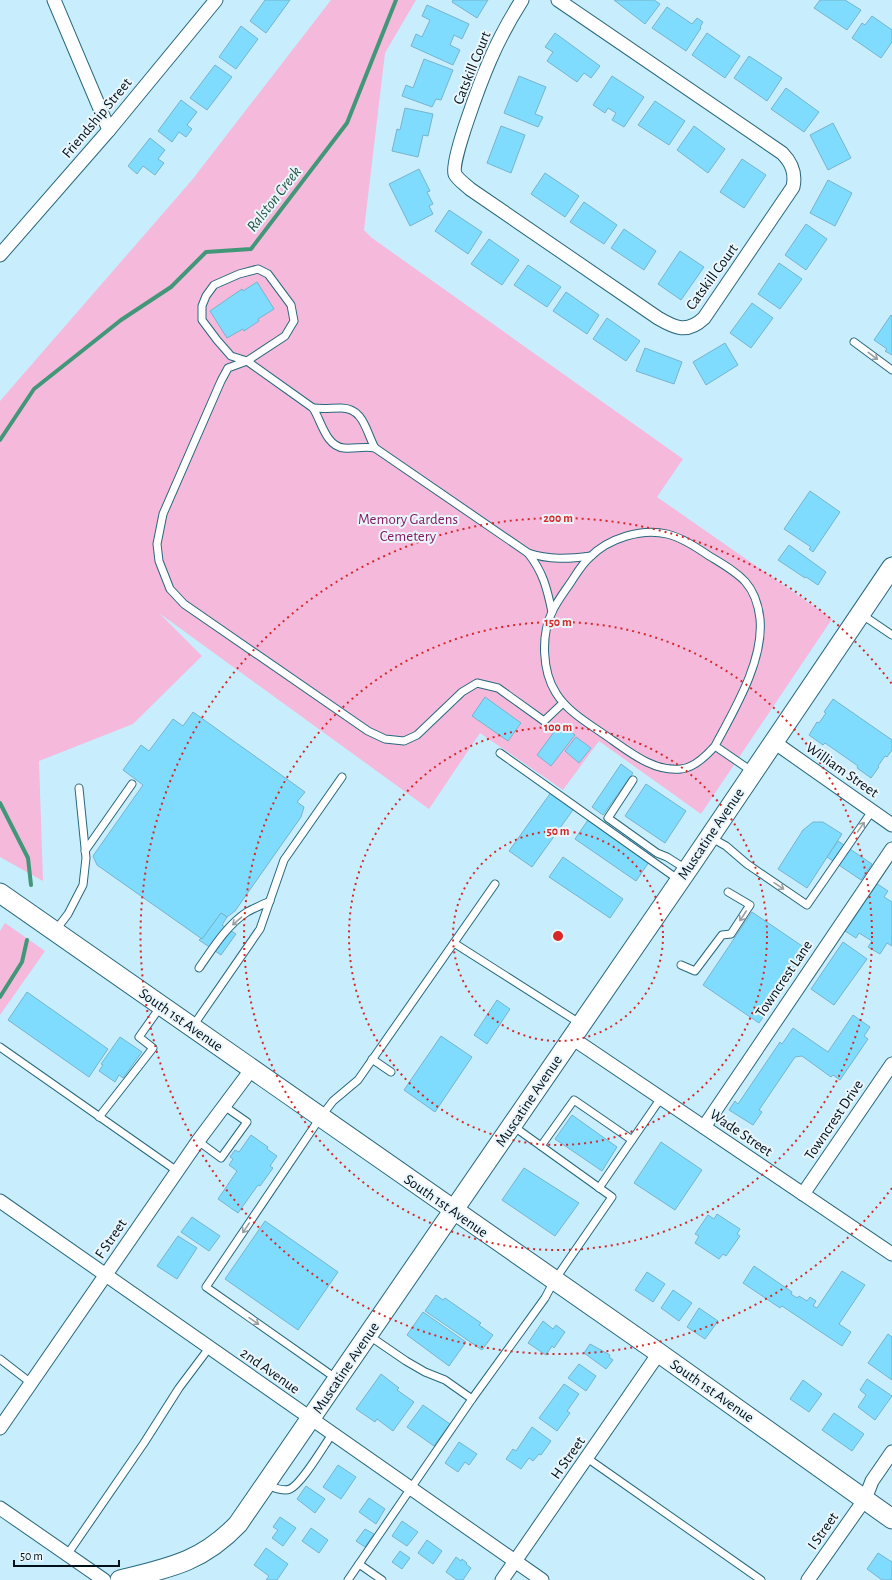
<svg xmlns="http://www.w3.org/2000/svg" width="892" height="1580" font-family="'Alegreya Sans',sans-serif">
<rect width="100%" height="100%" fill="#c8eefd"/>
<g fill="#f4b9db">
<polygon points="331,0 416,0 385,53 364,230 372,238 683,459 657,497 832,619 701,814 599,741 563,790 480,733 429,809 159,613 202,656 133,724 39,761 43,881 0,857 0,401 192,180"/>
<polygon points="5,923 45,951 0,1015 0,931"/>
</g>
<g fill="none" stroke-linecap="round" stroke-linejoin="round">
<g stroke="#429779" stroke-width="4">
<polyline points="0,440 34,389 121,320 171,287 206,252 251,249 347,123 396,0"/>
<polyline points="0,803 28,858 31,885"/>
<polyline points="0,997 22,962 27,940"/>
</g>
</g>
<g fill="#80dcff" stroke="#76b4cc">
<polygon points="265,0 290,0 266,33 250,21"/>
<polygon points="453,0 488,0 477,18 452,2"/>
<polygon points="614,0 654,0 660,4 645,24"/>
<polygon points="820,0 845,0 861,10 847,30 814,8"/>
<polygon points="427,5 469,24 462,39 454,35 450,45 460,50 453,65 411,46 416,34 422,37 430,20 422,16"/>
<polygon points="667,7 692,24 697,18 703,22 700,27 701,28 686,51 652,28"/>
<polygon points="872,16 892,30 892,42 881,58 852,38 862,23 865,25"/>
<polygon points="241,26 258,39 236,69 219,57"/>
<polygon points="555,33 600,66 591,78 584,73 577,82 547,61 553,52 545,47"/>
<polygon points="707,33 740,56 725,78 692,55"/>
<polygon points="749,56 782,78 767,101 734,78"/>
<polygon points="424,59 453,70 441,100 436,99 432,107 402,96 406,85 413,88"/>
<polygon points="215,65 232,77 207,110 190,98"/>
<polygon points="519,76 546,87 535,114 543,117 538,127 504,113"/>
<polygon points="612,76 644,97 624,127 612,120 616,113 608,108 605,113 593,105"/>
<polygon points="786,88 819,112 804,132 771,109"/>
<polygon points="181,100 197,112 187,125 192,129 186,137 179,132 172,142 158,131"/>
<polygon points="655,101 685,121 669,145 638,125"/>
<polygon points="405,108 433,114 428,136 423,135 418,157 392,151 397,129 400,130"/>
<polygon points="833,123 851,158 828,170 810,135"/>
<polygon points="501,126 525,135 511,173 487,163"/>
<polygon points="694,126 725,149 708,173 677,150"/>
<polygon points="150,138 165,150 158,159 164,163 155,175 143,166 137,174 128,166"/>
<polygon points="742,159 766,175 744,208 720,192"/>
<polygon points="419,169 430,191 427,192 433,204 429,206 433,214 410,226 389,184"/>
<polygon points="545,173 579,196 565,217 531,194"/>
<polygon points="828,180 852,193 835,226 810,213"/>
<polygon points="584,202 617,225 604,244 570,222"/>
<polygon points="449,210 482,232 468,254 435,231"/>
<polygon points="806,224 827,239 806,270 785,255"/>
<polygon points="624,229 656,251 644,270 611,248"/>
<polygon points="489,239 519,260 502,285 471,264"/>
<polygon points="680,251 704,267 681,300 658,284"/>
<polygon points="779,263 802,279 780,309 758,294"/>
<polygon points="528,265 561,287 547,307 514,285"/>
<polygon points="257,282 274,309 258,319 259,321 244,331 243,329 227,338 210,311 242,289 243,291"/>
<polygon points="566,292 599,315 587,334 553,311"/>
<polygon points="752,303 773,318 751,348 730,333"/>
<polygon points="891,315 892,316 892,355 885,351 887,349 874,340"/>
<polygon points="607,318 640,341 626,361 593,339"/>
<polygon points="725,343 738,365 706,385 693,362"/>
<polygon points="645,348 682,362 674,384 636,371"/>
<polygon points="810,491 840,512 813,552 809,549 811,547 784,529"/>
<polygon points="789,545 826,572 818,585 806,577 805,578 778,560"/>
<polygon points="485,697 521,723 508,741 472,716"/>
<polygon points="833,699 892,740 892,750 887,757 885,756 878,766 879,767 871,778 857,768 858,766 825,743 823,745 809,735 817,722 819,723 826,713 824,712"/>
<polygon points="193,712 305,792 297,802 304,807 301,817 235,911 227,917 221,913 202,939 97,865 93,856 143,785 123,770 141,745 149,751 173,719 183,726"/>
<polygon points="560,724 575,735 551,766 537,755"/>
<polygon points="576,737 591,748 579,763 565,751"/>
<polygon points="621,764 633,773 603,815 592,807"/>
<polygon points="646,784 686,811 665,843 625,816"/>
<polygon points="552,791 575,807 532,867 509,851"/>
<polygon points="588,820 649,862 636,881 575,839"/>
<polygon points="813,822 823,822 842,834 807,888 778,869 803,830"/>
<polygon points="838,841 872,864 861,880 827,857"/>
<polygon points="563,857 623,899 610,918 549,877"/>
<polygon points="876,883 888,891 884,897 892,902 892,946 887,943 880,954 868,947 872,941 859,933 856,938 845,931"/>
<polygon points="752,912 808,950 759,1023 703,985"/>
<polygon points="221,913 227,917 222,925 236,934 221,955 199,940 201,938 202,939"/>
<polygon points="843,942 867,959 834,1005 811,989"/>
<polygon points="27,992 108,1049 89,1077 8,1020"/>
<polygon points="497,1000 510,1009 487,1044 474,1035"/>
<polygon points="853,1015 870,1027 864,1036 868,1039 840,1080 833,1075 831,1077 802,1056 795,1057 759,1110 762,1112 753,1125 729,1110 735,1101 738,1104 780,1042 782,1044 793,1028 828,1052"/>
<polygon points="441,1036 472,1057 435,1112 404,1090"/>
<polygon points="120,1037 142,1052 123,1078 119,1075 115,1082 99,1071 103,1065 101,1064"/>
<polygon points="572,1115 617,1147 602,1171 555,1139"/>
<polygon points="251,1135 268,1147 267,1149 277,1156 270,1166 273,1168 260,1186 258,1185 238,1213 218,1199 237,1171 229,1165 233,1159 230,1157 235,1150 239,1152"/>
<polygon points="661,1142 702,1170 675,1210 634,1183"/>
<polygon points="524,1168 579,1203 555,1236 502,1200"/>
<polygon points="717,1214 740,1229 737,1234 740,1236 726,1256 723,1254 719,1259 695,1243 699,1236 695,1234 708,1215 714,1219"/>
<polygon points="192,1217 220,1236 209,1251 181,1232"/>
<polygon points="265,1221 338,1272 298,1330 225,1279"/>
<polygon points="178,1236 197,1248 177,1279 157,1266"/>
<polygon points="754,1266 792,1292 791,1294 797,1298 799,1296 807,1301 810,1297 816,1301 813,1306 817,1308 842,1271 865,1285 839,1324 851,1332 842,1346 782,1306 780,1308 743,1283"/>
<polygon points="647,1272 665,1284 653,1302 635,1290"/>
<polygon points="673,1290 692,1303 679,1321 661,1308"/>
<polygon points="436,1295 443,1300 445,1298 481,1323 479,1325 493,1335 482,1350 425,1311"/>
<polygon points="699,1308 718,1321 705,1339 687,1327"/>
<polygon points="423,1312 466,1342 449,1366 407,1335"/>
<polygon points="543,1321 553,1329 556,1325 565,1332 554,1348 552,1346 546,1355 528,1343"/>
<polygon points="888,1334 892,1337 892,1380 868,1363"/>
<polygon points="590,1344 610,1355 609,1357 613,1360 606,1369 584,1353"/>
<polygon points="579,1364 596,1376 586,1391 568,1378"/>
<polygon points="381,1374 399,1388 397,1390 414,1402 393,1431 377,1419 375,1422 356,1409"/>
<polygon points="867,1379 892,1396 875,1420 858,1407 866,1395 860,1390"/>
<polygon points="803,1380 822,1394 809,1412 790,1399"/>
<polygon points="564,1384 579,1394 567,1411 570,1413 557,1431 539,1418"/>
<polygon points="423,1405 450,1424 434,1446 407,1427"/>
<polygon points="834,1413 864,1434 852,1451 822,1430"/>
<polygon points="532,1427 551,1441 541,1455 539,1454 533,1461 529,1458 521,1469 506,1459 513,1449 516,1451"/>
<polygon points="459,1442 477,1454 469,1465 465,1462 458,1472 445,1463"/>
<polygon points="338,1465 356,1477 341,1499 323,1487"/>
<polygon points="306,1486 325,1499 315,1513 297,1499"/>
<polygon points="369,1498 385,1509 376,1524 359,1512"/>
<polygon points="280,1517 296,1528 283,1546 272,1538 278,1530 273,1527"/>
<polygon points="402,1521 418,1532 407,1546 392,1536"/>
<polygon points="311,1528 328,1540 319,1553 302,1541"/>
<polygon points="365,1529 374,1534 365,1547 356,1541"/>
<polygon points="427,1540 442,1551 433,1564 418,1553"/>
<polygon points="266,1548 288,1564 277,1580 266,1580 269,1576 254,1565"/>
<polygon points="400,1551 410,1558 402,1569 392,1562"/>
<polygon points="878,1553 892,1562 892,1580 882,1580 867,1569"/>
<polygon points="456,1557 461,1561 462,1559 467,1563 466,1564 471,1568 463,1580 457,1580 446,1572"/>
</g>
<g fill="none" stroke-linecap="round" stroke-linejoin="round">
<g stroke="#28687e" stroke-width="9">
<g id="lane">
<polyline points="854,342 892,370"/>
<path d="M 313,408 C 324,409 331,408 341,408 C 364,408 366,432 375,448"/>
<path d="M 528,553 C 549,560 569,559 591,556"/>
<path d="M 552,612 C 547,588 543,572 528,553 L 375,448 C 364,446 354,449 344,448 C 326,447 321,420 313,408 L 247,361 L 231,356 L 217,340 L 202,320 L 202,306 L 206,296 L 214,285 L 239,274 L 258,269 L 268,274 L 291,305 L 294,321 L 285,336 L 247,361 L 228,368 L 221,381 L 163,514 L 157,544 L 159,561 L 170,589 L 184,604 L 368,731 L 385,739 L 404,741 L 417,735 L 462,692 L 477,683 L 498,688 L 544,721 L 563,703"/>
<polyline points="861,614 892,635"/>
<path d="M 715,746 C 734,710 764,661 760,619 C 756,583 739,574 711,557 C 697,548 683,538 667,534 C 642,528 609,538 590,557 C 582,564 577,573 571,582 C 565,591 557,601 552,612 C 541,635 542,671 556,693 C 568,713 593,726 612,740 C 632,754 655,772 681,769 C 694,768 707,755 715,746 L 753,772"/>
<polyline points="500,753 679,880"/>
<polyline points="633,780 608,818 657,853 667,857 686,869"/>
<polyline points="710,837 726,846 747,864 807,905 872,811"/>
<polyline points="85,851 132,784"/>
<polyline points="55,931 68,914 83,885 86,858 79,788"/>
<polyline points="454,943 581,1024"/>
<polyline points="681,965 695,971 722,935 731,934 750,905 728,892"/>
<path d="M 199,968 C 213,948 227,925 247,912 C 254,908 262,905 270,901"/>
<polyline points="193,1026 260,929 284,860 342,777"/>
<polyline points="0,1047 177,1171"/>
<polyline points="372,1059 391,1072"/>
<polyline points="99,1117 153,1048 139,1037 161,1006"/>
<polyline points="198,1141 221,1158 247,1122 224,1106"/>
<polyline points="541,1146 574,1100 632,1140"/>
<polyline points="599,1188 661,1098"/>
<polyline points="368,1335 406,1361 425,1372 445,1380 472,1399"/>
<polyline points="0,1359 31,1383"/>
<polyline points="337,1379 206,1287 320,1118 333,1101 358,1080 495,884"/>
<polyline points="587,1458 761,1580"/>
<path d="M 266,1485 C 273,1487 283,1492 290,1489 C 302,1484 324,1445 333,1433"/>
<polyline points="67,1555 144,1443 179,1388 209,1348"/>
<polyline points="359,1564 382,1580"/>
<polyline points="348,1580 472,1399 545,1298 554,1281 612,1197 513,1126"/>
</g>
</g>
<g stroke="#28687e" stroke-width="15">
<g id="street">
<polyline points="54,0 109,130"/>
<path d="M 522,0 C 510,19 499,39 490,60 C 483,76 450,161 455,174 C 458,180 466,185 470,189 L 658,318 C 675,328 687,334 704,318 L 793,187 C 796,173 792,163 782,153 L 558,0"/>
<polyline points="0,255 109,130 216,0"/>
<polyline points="774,742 892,825"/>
<polyline points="572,1038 892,1254"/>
<polyline points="704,1127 892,849"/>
<polyline points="803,1194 892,1064"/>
<polyline points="0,1201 542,1580"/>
<polyline points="0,1428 198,1141 251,1070"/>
<polyline points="0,1508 104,1580"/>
<polyline points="502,1580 659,1353"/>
<polyline points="808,1580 865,1499 872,1481 892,1452"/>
</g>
</g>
<g stroke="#28687e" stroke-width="21">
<g id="secondary">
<polyline points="0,893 659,1353 892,1519"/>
<path d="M 120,1580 C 169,1568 202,1562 238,1524 L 690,866 L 892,567"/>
</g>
</g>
<use href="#lane" stroke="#fff" stroke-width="7"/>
<use href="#street" stroke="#fff" stroke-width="13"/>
<use href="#secondary" stroke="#fff" stroke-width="19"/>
</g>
<defs><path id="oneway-shaft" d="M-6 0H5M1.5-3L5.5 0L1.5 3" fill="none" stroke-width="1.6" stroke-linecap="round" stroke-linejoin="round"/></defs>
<g stroke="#999fa3">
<use href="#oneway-shaft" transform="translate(873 356) rotate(37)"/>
<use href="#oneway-shaft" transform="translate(861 827) rotate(-55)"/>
<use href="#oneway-shaft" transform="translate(779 886) rotate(34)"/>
<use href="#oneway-shaft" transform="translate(743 916) rotate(123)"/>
<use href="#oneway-shaft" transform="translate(237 921) rotate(139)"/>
<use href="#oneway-shaft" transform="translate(246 1228) rotate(124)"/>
<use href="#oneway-shaft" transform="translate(254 1321) rotate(35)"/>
</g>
<g fill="none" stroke="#d62828" stroke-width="2" stroke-dasharray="2 4">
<circle cx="558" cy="936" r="105"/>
<circle cx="558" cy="936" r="209"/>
<circle cx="558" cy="936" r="314"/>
<path d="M892 1188A418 418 0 1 1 892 684"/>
</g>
<g text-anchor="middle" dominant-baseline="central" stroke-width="4" stroke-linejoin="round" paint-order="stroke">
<g font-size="15" fill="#001018" stroke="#eaf6fb">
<text transform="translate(472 68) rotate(-68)">Catskill Court</text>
<text transform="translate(97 118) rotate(-50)">Friendship Street</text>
<text transform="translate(712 277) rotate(-54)">Catskill Court</text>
<text transform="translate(842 770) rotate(35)">William Street</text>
<text transform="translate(711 834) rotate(-56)">Muscatine Avenue</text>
<text transform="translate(784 979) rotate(-56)">Towncrest Lane</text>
<text transform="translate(181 1020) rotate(35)">South 1st Avenue</text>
<text transform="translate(529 1101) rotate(-56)">Muscatine Avenue</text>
<text transform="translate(834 1120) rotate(-56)">Towncrest Drive</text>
<text transform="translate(741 1133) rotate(34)">Wade Street</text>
<text transform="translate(446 1206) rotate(35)">South 1st Avenue</text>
<text transform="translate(111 1239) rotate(-56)">F Street</text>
<text transform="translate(346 1368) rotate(-56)">Muscatine Avenue</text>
<text transform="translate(270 1371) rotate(35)">2nd Avenue</text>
<text transform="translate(712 1391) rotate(35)">South 1st Avenue</text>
<text transform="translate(568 1458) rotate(-55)">H Street</text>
<text transform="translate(823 1531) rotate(-55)">I Street</text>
</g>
<g font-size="15" fill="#851d64" stroke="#eaf6fb">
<text x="408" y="519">Memory Gardens<tspan x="408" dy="17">Cemetery</tspan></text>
</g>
<g font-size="16" font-style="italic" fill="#265542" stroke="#eaf6fb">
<text transform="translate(274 199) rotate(-52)">Ralston Creek</text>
</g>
</g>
<circle cx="558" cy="936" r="6" fill="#d62828" stroke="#eaf6fb" stroke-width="2"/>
<g font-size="12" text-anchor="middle" font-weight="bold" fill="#d62828" stroke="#eaf6fb" stroke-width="4" stroke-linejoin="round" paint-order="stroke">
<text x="558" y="522">200 m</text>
<text x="558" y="626">150 m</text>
<text x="558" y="731">100 m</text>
<text x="558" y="835">50 m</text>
</g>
<path d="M14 1560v6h105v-6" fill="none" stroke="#001018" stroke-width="2"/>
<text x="20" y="1560" font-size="12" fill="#001018" stroke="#eaf6fb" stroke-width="3" paint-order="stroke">50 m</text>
</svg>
